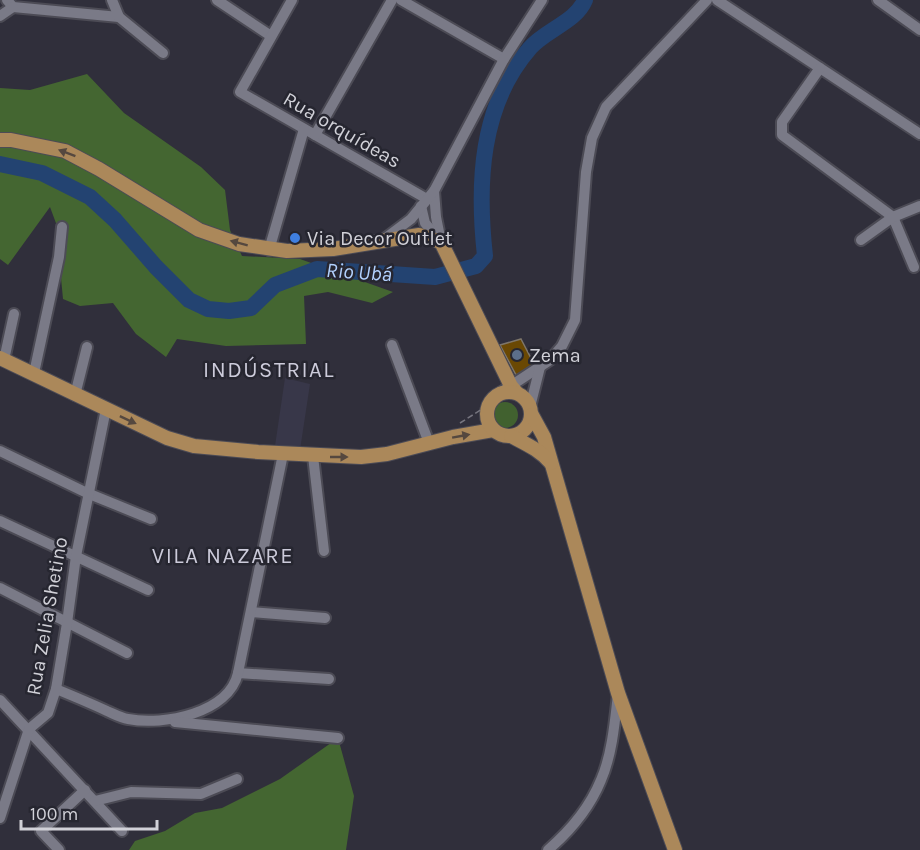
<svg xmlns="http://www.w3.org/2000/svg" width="920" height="850" font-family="Karla,sans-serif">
<rect width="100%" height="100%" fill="#302f3b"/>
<polygon fill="#383749" points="285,378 310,384 300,450 275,446"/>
<circle fill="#41612f" cx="505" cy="415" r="13"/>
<g fill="#446631">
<polygon points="87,74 124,113 201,167 225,190 230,230 242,256 300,259 393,292 372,303 328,292 304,296 306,344 226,346 177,339 166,357 136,334 113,303 80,306 63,299 59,257 60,234 50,207 8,265 0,259 0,88 30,90"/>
<polygon points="338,738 354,796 346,850 129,850 135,841 165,831 195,813 222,808 280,779"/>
</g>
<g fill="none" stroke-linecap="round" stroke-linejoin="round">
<path stroke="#234371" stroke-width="16" d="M 0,164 L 42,173 L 90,197 L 115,220 L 156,267 L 189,300 L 208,309 L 229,311 L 251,308 L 275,285 L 317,269 L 435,277 L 476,266 L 485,256 C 477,184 480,105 530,48 C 545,30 576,22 585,0"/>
</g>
<polygon fill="#6a4803" stroke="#7e766a" stroke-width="1.5" points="521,339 535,366 516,375 500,345"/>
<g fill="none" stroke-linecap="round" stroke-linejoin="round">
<g stroke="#4c4b55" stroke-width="14">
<g id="minor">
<polyline points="7,0 13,7 119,17"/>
<polyline points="112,0 119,17 163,53"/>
<polyline points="217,0 271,36"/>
<polyline points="292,0 240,92 427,199"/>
<polyline points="401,0 504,59"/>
<polyline points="717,0 920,134"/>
<polyline points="878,0 920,30"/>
<polyline points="0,16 13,7"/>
<polyline points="820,68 782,122 782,135 893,217 914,267"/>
<polyline points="315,135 392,0"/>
<polyline points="434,191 436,217 441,242"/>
<polyline points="421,206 425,223 441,242"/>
<polyline points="383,240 411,219 434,191 504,59 542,0"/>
<polyline points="861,240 893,217 920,206"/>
<polyline points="269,250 304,129"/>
<polyline points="392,345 429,443"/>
<polyline points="4,360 14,314"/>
<polyline points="34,373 59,257 62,227"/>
<polyline points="500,393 550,360 562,346 575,320 586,172 592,138 606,107 707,0"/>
<polyline points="75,395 87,347"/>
<polyline points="530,407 540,367"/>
<polyline points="0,451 87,493 151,519"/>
<polyline points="313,456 324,551"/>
<polyline points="0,521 148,590"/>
<polyline points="0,588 127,653"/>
<polyline points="251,612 325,618"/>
<polyline points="238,673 329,679"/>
<path d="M 56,689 C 73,696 90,703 107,711 C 114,714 121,718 128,719 C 164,726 229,713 238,673 L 283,454"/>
<polyline points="0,700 122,831"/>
<polyline points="175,722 338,738"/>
<polyline points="95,801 131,792 201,794 237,779"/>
<polyline points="0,818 29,729 48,713 56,689 67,623 76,556 106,409"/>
<polyline points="59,850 41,831 85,790"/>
<path d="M 548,850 C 570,831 590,807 601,780 C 612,755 615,721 618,694"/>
</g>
</g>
<g stroke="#4c4b55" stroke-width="16">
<g id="major">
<polyline points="0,140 11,140 65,151 99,169 199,230 239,244 287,251 333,249 419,235 441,242 511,386 516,392"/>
<polyline points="0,358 167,438 194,446 258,452 361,457 387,454 453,437 493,430"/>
<circle cx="509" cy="414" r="22"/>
<polyline points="532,415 544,437 618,693 675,850"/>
<path d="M 511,436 C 526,444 540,450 551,463"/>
</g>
</g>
<polyline stroke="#76757f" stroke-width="1.5" stroke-dasharray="6 3" stroke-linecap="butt" points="460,423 487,406"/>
<use href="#minor" stroke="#7a7a87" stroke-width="10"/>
<use href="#major" stroke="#ab885a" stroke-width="14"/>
</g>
<defs><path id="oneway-solid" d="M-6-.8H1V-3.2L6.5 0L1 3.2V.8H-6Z" transform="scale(1.5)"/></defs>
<g fill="#55483f">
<use href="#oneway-solid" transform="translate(67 153) rotate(-159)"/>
<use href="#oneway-solid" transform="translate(239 243) rotate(-165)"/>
<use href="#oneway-solid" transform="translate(128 420) rotate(25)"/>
<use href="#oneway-solid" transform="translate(461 436) rotate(-10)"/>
<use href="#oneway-solid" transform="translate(339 457)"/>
</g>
<circle fill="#3f7fe0" stroke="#262630" stroke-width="2" cx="295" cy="238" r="6"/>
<circle fill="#5c6f8a" stroke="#262630" stroke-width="2" cx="517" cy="355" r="6"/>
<g text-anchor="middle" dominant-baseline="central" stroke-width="5" stroke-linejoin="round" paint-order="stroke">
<g font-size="20" fill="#d1d1d8" stroke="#262630">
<text transform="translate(342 130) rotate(30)">Rua orquídeas</text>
<text transform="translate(47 616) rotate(-80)">Rua Zelia Shetino</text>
</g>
<g font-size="20" fill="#d1d1d8" stroke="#262630" text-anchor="start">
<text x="307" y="238">Via Decor Outlet</text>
<text x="529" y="355">Zema</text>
</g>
<g font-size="21" font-style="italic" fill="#b2d1fe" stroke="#262630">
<text transform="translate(359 272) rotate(4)">Rio Ubá</text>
</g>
<g font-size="22" letter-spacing="1.5" fill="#cccbda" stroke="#262630">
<text x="269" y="370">INDÚSTRIAL</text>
<text x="223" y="556">VILA NAZARE</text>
</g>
</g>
<path d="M21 820v9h136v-9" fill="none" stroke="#d1d1d8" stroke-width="3"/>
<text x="30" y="820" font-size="18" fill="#d1d1d8" stroke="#262630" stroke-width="4.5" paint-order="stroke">100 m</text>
</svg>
